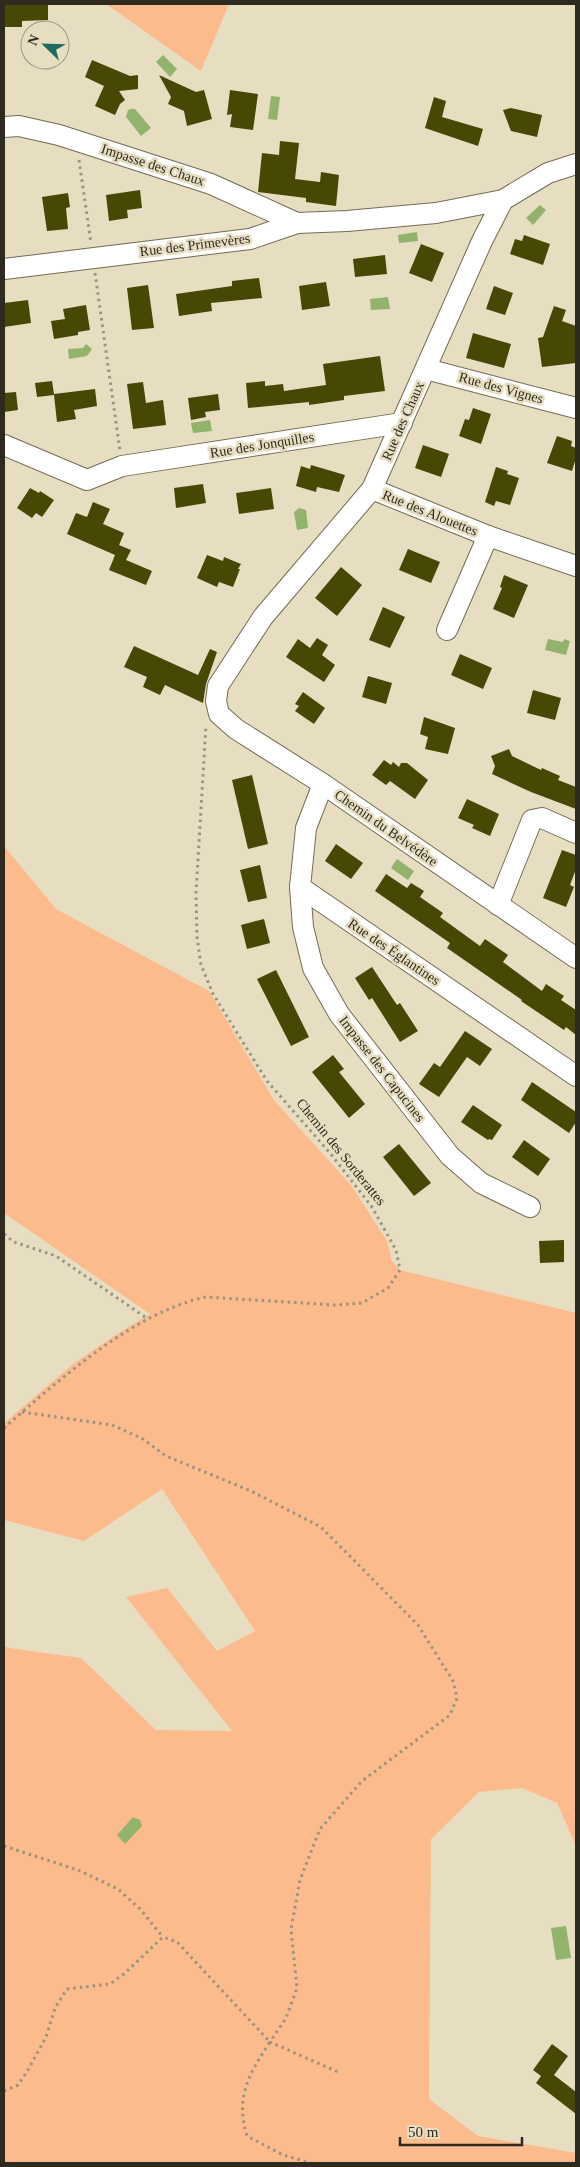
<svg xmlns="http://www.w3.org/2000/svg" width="580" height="2167" font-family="'Times New Roman',serif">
<rect width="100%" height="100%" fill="#e7dec2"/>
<g fill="#fcbb8d">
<polygon points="106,4 229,4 201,71"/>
<polygon points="4,846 56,909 209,991 274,1100 351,1185 387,1241 392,1261 400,1270 576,1313 576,1846 557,1803 522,1788 479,1792 431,1839 429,2099 478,2136 576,2153 576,2163 4,2163 4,1645 9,1648 81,1658 156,1730 232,1731 126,1597 167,1588 217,1651 255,1631 162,1489 84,1541 4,1520 4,1423 73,1364 114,1336 150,1314 4,1213"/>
</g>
<g fill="#91b36c">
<polygon points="163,55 177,69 170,77 156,62"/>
<polygon points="271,96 280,97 277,120 268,119"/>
<polygon points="131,109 135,109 151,128 141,136 126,117 128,110"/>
<polygon points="540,205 546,210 533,225 526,218"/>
<polygon points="417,232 418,241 399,243 398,235"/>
<polygon points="388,297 390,309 371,310 370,299"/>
<polygon points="86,344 92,349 87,356 69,359 68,349 83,348"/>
<polygon points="210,420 212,431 193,433 191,423"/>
<polygon points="299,508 306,510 308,528 297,530 294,512"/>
<polygon points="548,639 563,642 564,639 570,641 566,655 545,650"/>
<polygon points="397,859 414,871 408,880 391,868"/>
<polygon points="133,1817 140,1820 142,1826 125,1844 117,1835"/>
<polygon points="566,1926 571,1958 556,1960 551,1928"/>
</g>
<g fill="#464803">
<polygon points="4,4 48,4 48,20 22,21 22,27 4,27"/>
<polygon points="92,60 130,76 138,75 138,89 119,91 125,100 120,104 115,115 95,106 104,86 85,77"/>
<polygon points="159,75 196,92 204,90 212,119 187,126 184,111 168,104 171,97"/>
<polygon points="230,90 258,94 253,130 230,127 232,114 227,115"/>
<polygon points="434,97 446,101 442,117 483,129 478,146 425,128"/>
<polygon points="511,108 542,115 537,137 511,131 503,110"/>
<polygon points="280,141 299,143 295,179 320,182 321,172 339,175 336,206 306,202 306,198 258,192 262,153 279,155"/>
<polygon points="140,190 142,208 127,210 128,218 109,221 106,195"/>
<polygon points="68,193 70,207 66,208 68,229 47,231 42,197"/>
<polygon points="524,235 550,244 543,265 510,254 515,239 522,241"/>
<polygon points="421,244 444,253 432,282 409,273"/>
<polygon points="385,255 387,274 355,277 353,259"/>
<polygon points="259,278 262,298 211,303 212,311 179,316 176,294 232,286 232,281"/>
<polygon points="326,282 330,306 302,310 299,286"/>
<polygon points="148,285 154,328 132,330 127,288"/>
<polygon points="494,286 513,293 505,315 486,309"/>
<polygon points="28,300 31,323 4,327 4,303"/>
<polygon points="86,305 90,330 78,332 78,335 54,339 51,321 65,319 63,309"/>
<polygon points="554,306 566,310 562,321 576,326 576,363 542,367 538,338 543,337"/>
<polygon points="473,333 511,344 504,368 466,358"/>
<polygon points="380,356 385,391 344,396 344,400 309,405 309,402 248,408 246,383 265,381 265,386 283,384 284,391 326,385 323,364"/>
<polygon points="52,381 54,394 95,389 97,406 74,410 76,419 57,422 54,395 37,397 35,383"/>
<polygon points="143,382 146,403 163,400 166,425 133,429 127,384"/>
<polygon points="16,392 18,410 4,412 4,393"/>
<polygon points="218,394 220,410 205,412 206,417 191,420 188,398"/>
<polygon points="473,408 491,414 481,444 459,436 465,419 469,420"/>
<polygon points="557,436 572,441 571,446 576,448 576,458 572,471 547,463"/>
<polygon points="423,445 449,454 441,477 415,468"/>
<polygon points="311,465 345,475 339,492 317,487 316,492 296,486 301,466 310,469"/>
<polygon points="496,467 508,471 507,474 519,478 510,505 496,501 494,506 485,502"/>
<polygon points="203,484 206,503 176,508 174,488"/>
<polygon points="30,488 39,493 40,491 54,500 42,517 36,513 32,518 17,508"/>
<polygon points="271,488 274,509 239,514 236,493"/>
<polygon points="93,502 110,509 103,524 124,533 115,555 119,545 131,550 126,560 152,571 146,585 109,570 115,555 67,534 76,513 87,517"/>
<polygon points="408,549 440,562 431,583 399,570"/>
<polygon points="207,555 223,561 224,557 241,564 238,569 240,569 233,587 219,582 217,587 197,578"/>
<polygon points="341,567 362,585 337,616 315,598"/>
<polygon points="504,575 528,585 514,618 493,609 502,588 500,587"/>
<polygon points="383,607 405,617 390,648 369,640"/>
<polygon points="317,638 328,645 322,655 335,665 324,682 286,657 298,639 310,648"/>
<polygon points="134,646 198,675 210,649 217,652 206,684 203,703 165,685 160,695 143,687 147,677 124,667"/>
<polygon points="460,654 492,668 483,689 451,675"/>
<polygon points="368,676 392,683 386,704 362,697"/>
<polygon points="533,690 561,698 555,720 527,713"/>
<polygon points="303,692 325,708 314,724 295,711 299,706 295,704"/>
<polygon points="424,717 455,728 448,754 425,749 428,737 420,734"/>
<polygon points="509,749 512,756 541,770 542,768 560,776 558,780 576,787 576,809 531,792 492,774 495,766 491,756"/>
<polygon points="384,760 391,765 393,762 399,767 401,763 407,763 428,780 415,799 390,781 386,785 372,775"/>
<polygon points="252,775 268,844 248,849 232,780"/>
<polygon points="467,799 499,814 490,836 472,828 474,825 458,818"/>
<polygon points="336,844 363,863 351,879 325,861"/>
<polygon points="562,850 576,855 576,869 570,885 574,887 566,907 543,898"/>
<polygon points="260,865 267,898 248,902 240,870"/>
<polygon points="386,874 407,888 411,883 424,891 420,897 443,913 440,917 480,946 485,939 508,955 503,962 542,991 546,984 564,996 561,1000 576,1010 576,1035 566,1027 564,1030 521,1001 522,1000 447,948 450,943 375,891"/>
<polygon points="264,919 270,943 247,949 241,925"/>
<polygon points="372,967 397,1005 400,1003 418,1031 400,1042 372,998 369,1000 355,978"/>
<polygon points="276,970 309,1037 291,1046 257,979"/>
<polygon points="465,1031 492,1049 480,1066 467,1057 439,1097 419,1084 434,1063 440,1067"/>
<polygon points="333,1055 344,1069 339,1072 365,1104 349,1118 312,1072"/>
<polygon points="532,1082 576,1112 576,1122 569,1133 521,1100"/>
<polygon points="473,1105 502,1125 492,1140 489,1139 488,1140 461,1122"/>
<polygon points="524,1140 550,1159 538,1176 512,1157"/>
<polygon points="399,1144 431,1183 414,1196 383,1157"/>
<polygon points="564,1240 564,1262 540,1263 539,1241"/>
<polygon points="552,2044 568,2056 554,2075 576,2092 576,2114 536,2083 541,2076 533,2070"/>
</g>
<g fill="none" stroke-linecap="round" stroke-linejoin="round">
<g stroke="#736b52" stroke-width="22">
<g id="minor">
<polyline points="4,127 19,126 59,135 211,184 297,223"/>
<polyline points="576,164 548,173 503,200 482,241 372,489 263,617 218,686 216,701 219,714 236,729 323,784 576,958"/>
<polyline points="4,269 250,239 297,223 347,221 436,213 503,200"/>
<polyline points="426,369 576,408"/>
<polyline points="4,445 87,480 122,466 402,423"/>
<polyline points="372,489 488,536 576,566"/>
<polyline points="447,630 488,536"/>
<polyline points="323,784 306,828 300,887 576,1076"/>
<polyline points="300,887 303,927 313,968 339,1014 450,1156 481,1183 530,1207"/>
<polyline points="498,905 532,820 542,818 576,833"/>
</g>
</g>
<g stroke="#9a937e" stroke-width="3" stroke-dasharray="2.5 4" stroke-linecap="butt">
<polyline points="79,160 91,243"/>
<polyline points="95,273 120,451"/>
<polyline points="4,1234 14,1242 56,1256 148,1319"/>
<polyline points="22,1412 112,1425 143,1439 166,1456 251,1491 321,1527 418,1625 453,1681 457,1698 450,1715 362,1781 320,1829 300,1880 291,1929 297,1988 286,2018 270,2042 338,2072"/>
<path d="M 4,1428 C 59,1380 134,1312 206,1297 L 335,1305 L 362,1303 L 388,1288 L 400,1270 L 396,1250 L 372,1207 L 330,1153 L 267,1081 L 213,994 L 201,965 L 197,937 L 196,893 L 206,725"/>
<polyline points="4,1846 78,1870 118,1889 140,1909 163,1937"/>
<path d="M 4,2091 L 18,2085 L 28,2070 L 46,2037 L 55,2008 L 67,1989 L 110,1984 L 124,1974 L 163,1937 L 177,1942 L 270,2042 C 249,2074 235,2097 247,2136 L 283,2155 L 311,2163"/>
</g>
<use href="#minor" stroke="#fff" stroke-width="20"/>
</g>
<g text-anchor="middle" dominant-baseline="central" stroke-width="5" stroke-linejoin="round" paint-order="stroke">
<g font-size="14" fill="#2e2a1f" stroke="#e7dec2">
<text transform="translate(153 165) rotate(18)">Impasse des Chaux</text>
<text transform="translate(195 245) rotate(-7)">Rue des Primevères</text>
<text transform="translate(501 388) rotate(15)">Rue des Vignes</text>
<text transform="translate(403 421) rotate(-66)">Rue des Chaux</text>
<text transform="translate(262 445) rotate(-9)">Rue des Jonquilles</text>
<text transform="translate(430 513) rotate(22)">Rue des Alouettes</text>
<text transform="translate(386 828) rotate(35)">Chemin du Belvédère</text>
<text transform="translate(394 952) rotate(34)">Rue des Églantines</text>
<text transform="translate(382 1069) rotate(52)">Impasse des Capucines</text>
<text transform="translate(341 1152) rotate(51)">Chemin des Sorderattes</text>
</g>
</g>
<rect width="580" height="2167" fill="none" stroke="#2e2a1f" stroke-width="10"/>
<g transform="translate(45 45) rotate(293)"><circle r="24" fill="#e7dec2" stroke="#9d9681"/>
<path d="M0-4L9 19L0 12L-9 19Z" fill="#1f6961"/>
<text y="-8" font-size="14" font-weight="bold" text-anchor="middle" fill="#2e2a1f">N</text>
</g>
<path d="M400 2137v8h122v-8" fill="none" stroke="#2e2a1f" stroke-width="2.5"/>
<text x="408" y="2137" font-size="15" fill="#2e2a1f" stroke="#e7dec2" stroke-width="4" paint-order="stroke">50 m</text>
</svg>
